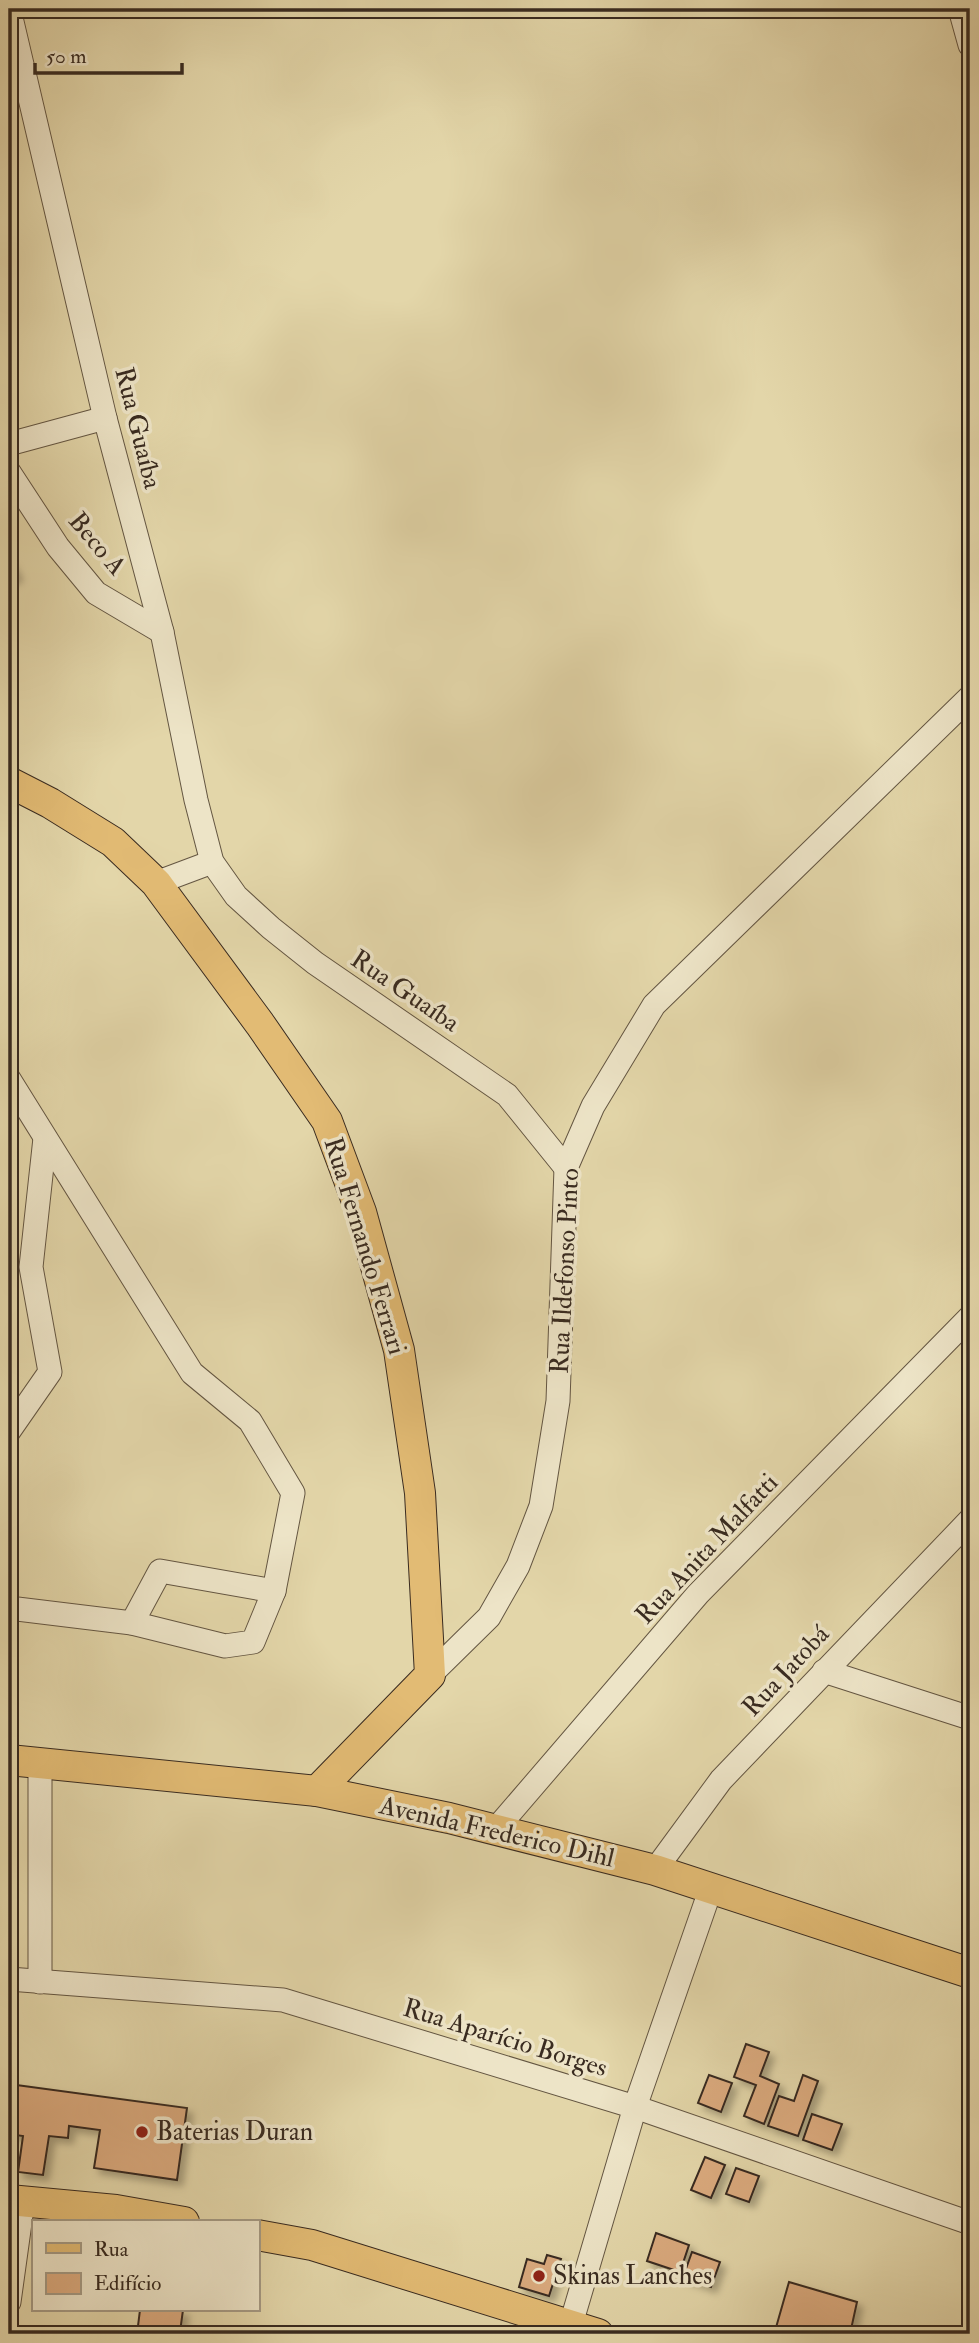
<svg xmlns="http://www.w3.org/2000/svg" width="979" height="2343" font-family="'IM FELL Double Pica',serif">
<defs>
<filter id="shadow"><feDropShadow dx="5.5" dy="5.5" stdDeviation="3.5" flood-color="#0004"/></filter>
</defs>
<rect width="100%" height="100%" fill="#e3d6a9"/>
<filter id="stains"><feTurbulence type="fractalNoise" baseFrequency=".00286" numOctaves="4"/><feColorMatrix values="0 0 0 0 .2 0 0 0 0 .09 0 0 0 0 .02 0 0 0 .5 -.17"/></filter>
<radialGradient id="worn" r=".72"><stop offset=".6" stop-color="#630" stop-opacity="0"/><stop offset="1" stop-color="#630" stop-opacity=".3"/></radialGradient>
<g fill="#daaa7e" stroke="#392b20" stroke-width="2" filter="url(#shadow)">
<polygon points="9,560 17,575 9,580"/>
<polygon points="746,2044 769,2052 760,2076 779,2084 764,2124 744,2116 756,2085 734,2077"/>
<polygon points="709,2075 732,2083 721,2112 698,2103"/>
<polygon points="803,2075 818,2081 798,2136 768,2126 779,2096 794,2101"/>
<polygon points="9,2084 187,2108 177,2180 94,2168 100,2130 69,2126 68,2138 49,2136 43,2175 18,2172 23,2136 9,2134"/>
<polygon points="812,2114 842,2124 832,2150 803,2140"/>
<polygon points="705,2157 725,2165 711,2198 691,2190"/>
<polygon points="736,2168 759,2176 749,2202 726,2194"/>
<polygon points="656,2233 689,2245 680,2272 647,2261"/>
<polygon points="692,2252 720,2262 711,2287 683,2277"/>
<polygon points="547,2255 561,2259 549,2296 519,2287 527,2259 544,2264"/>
<polygon points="789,2282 857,2302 850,2334 785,2334 775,2331"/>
<polygon points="140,2310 183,2310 180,2332 138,2326"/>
</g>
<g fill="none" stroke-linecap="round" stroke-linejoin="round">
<g stroke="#645642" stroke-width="25">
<g id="minor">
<polyline points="9,9 105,418 162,632 196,800 212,862 236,896 271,928 315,963 507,1095 566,1168"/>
<polyline points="960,9 970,45"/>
<polyline points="9,444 105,418"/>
<polyline points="9,472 58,547 96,593 162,632"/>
<polyline points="156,883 212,862"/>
<polyline points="9,1079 192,1373 250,1421 293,1493 274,1591 253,1642 225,1646 132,1623 9,1608"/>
<polyline points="9,1431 50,1372 31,1267 45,1138"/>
<polyline points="132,1623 160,1571 274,1591"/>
<polyline points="824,1671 970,1718"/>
<polyline points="430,1675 489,1617 518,1566 541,1506 558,1401 566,1168 593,1106 654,1005 970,697"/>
<polyline points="496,1829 698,1594 970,1317"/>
<polyline points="655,1870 721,1780 970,1520"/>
<polyline points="9,1979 283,2000 635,2107 970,2223"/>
<polyline points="40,1982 40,1765"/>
<polyline points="9,2302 23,2201"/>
<polyline points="568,2334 635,2107 711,1888"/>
</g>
</g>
<g stroke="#392b20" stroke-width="32">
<g id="major">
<polyline points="9,782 50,803 113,842 156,883 260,1024 327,1121 361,1212 399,1350 420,1493 430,1675 317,1791"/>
<polyline points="9,1760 317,1791 449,1818 655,1870 970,1973"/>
<polyline points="9,2200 116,2210 184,2222"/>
<polyline points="257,2235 312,2245 598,2334"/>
</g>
</g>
<use href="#minor" stroke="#ede4c7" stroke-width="23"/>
<use href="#major" stroke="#e2bb74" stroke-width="30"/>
</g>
<g fill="#8f2418" stroke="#ede4c7" stroke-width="2.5">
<circle cx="142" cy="2132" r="7"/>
<circle cx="539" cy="2276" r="7"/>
</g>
<g text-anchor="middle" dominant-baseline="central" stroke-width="7" stroke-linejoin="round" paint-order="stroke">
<g font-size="26" fill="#392b20" stroke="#ede4c7">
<text transform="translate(138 428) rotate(76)">Rua Guaíba</text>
<text transform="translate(97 544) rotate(50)">Beco A</text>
<text transform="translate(405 991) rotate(34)">Rua Guaíba</text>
<text transform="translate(365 1246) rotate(73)">Rua Fernando Ferrari</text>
<text transform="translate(565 1271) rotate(-87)">Rua Ildefonso Pinto</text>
<text transform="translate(707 1549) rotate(-47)">Rua Anita Malfatti</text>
<text transform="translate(786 1671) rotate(-47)">Rua Jatobá</text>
<text transform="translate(497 1832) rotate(13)">Avenida Frederico Dihl</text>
<text transform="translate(505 2038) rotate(17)">Rua Aparício Borges</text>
</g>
<g font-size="26" fill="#392b20" stroke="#ede4c7" text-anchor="start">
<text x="156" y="2132">Baterias Duran</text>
<text x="553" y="2276">Skinas Lanches</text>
</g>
</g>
<rect width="979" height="2343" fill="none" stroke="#e3d6a9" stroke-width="35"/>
<rect x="10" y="10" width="958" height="2322" fill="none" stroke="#392b20" stroke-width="3.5"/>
<rect x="18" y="18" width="944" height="2308" fill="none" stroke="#392b20" stroke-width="2"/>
<rect x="32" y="2220" width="228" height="91" fill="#ede4c7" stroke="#a59a84" stroke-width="2"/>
<rect x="46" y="2243" width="35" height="10" fill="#e2bb74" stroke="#a59a84" stroke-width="2"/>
<text x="94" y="2256" font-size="21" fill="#392b20">Rua</text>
<rect x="46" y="2273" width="35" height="21" fill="#daaa7e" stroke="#a59a84" stroke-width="2"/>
<text x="94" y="2290" font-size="21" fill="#392b20">Edifício</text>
<path d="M35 63v10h147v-10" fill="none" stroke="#392b20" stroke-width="3.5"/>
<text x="46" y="63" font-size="21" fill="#392b20" stroke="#ede4c7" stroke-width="5" paint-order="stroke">50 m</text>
<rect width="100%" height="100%" filter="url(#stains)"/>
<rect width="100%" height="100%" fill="url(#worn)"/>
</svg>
